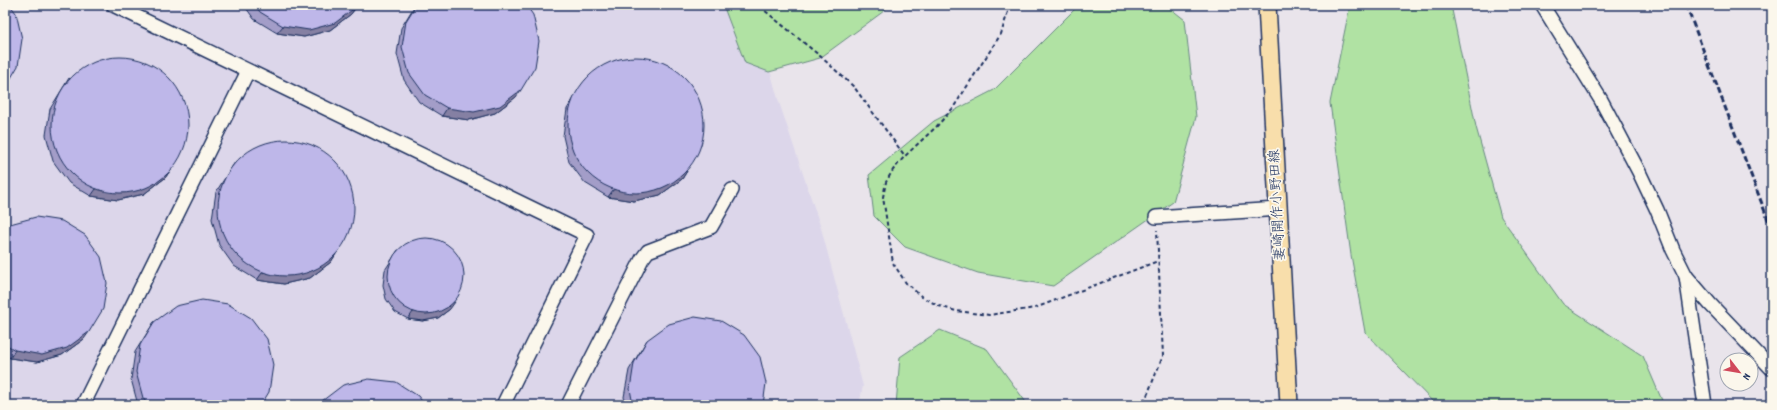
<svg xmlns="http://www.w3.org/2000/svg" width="1777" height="410" font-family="Dekko,'Klee One',sans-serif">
<rect width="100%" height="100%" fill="#e9e4eb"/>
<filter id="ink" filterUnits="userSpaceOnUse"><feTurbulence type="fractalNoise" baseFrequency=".025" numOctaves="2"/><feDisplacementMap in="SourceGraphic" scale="8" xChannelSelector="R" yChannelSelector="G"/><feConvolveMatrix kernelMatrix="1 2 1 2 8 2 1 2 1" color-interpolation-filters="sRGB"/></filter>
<g filter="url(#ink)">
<polygon fill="#dcd6ea" points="5,5 752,5 778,99 821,228 863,386 859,405 5,405"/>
<g fill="#b0e2a3" stroke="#668880">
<polygon points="723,5 888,5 884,11 820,58 769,72 745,63"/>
<polygon points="1079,5 1166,5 1185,20 1196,117 1173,202 1053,286 978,273 905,247 874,216 869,175 934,121 994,90"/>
<polygon points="1350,5 1451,5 1476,127 1501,217 1563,304 1643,356 1664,405 1436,405 1365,332 1351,255 1330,103"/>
<polygon points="940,330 987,349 1028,405 896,405 900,357"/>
</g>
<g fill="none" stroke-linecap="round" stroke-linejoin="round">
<g stroke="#1b2f5e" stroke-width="16">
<g id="minor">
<polyline points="113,5 587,235 503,405"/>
<polyline points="1542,5 1601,100 1639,172 1657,210 1673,250 1686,276 1710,304 1772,369"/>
<polyline points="1156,217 1279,209"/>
<polyline points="1686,276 1705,405"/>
<polyline points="83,405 248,71"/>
<polyline points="568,405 642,259 648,251 711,227 732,190"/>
</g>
</g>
<g stroke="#1b2f5e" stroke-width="20">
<polyline id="major" points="1267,5 1289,405"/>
</g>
<g stroke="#1b2f5e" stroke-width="2" stroke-dasharray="4 3" stroke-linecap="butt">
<polyline points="762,5 764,10 820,56 854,87 905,156"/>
<polyline points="1010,5 1001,34 953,108 937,126 905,156 893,170 886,182 883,197 893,263 906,283 922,297 939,306 956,311 989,315 1035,308 1158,261"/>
<polyline points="1137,405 1146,398 1163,356 1157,230"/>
</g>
<use href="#minor" stroke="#fbf7ec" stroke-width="13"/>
<use href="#major" stroke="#f8deab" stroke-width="17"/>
<polyline stroke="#1b2f5e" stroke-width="3" stroke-dasharray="6 3" stroke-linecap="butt" points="1686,5 1772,230"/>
</g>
<g fill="#a39dc8" stroke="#1b2f5e">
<polygon points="244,5 358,5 351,14 330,30 304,37 277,33 254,19"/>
<polygon points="415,5 526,5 516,97 495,113 469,120 442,116 419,102 404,80 397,54 401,28"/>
<polygon points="69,78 170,171 165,178 144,194 118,200 91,196 69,183 53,161 46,135 50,109"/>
<polygon points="586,79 687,171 682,179 660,195 634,201 608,197 585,183 569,162 563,136 567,109"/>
<polygon points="235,162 336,254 331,262 310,278 284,284 257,280 234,266 219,245 212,219 216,192"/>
<polygon points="5,227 84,339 62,355 37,362 10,358 5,355"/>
<polygon points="398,250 450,309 438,318 423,321 408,319 395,312 386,299 383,285 385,270"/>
<polygon points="154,322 261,405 138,405 131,379 135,352"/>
<polygon points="647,340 763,405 626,405 624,397 629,370"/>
</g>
<g fill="#8580a3" stroke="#1b2f5e">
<polygon points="356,7 351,14 330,30 304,37 277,33 283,26"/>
<polygon points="521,90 516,97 495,113 469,120 442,116 447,108"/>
<polygon points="170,171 165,178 144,194 118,200 91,196 96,189"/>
<polygon points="687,171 682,179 660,195 634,201 608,197 613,190"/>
<polygon points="336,254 331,262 310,278 284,284 257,280 262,273"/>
<polygon points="455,302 450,309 438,318 423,321 408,319 413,312"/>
<polygon points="89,332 84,339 62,355 37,362 10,358 15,350"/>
</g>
<g fill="#beb7e9" stroke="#1b2f5e">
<polygon points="5,5 10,5 16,13 22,39 18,66 5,88"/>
<polygon points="255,5 358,5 356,7 335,23 309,30 283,26 260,12"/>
<polygon points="416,5 526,5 533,15 539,41 535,67 521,90 500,106 474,112 447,108 425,95 409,73 402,47 406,21"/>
<circle cx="636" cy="125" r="68"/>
<circle cx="120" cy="125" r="68"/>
<circle cx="286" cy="208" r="68"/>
<polygon points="36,217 62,221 85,235 101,257 107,283 103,309 89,332 67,348 42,355 15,350 5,344 5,227 10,224"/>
<circle cx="426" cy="276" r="38"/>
<polygon points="202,300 228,304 251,318 267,339 273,365 269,392 261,405 148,405 143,398 136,372 140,345 154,322 176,306"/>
<polygon points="695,317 721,321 744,335 760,357 766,383 763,405 633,405 630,389 634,363 647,340 669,324"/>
<polygon points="369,379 396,382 418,396 425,405 319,405 322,401 343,385"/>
</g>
</g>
<g text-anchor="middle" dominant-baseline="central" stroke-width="3.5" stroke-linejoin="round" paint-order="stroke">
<g font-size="14" fill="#1b2f5e" stroke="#fbf7ec">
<text transform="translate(1278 205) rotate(-93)">妻崎開作小野田線</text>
</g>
</g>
<rect width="1777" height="410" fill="none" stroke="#fbf7ec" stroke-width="20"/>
<rect x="10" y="10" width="1757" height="390" fill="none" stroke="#1b2f5e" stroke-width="1.5" filter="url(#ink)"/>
<g transform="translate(1739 372) rotate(121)"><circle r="19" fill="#fbf7ec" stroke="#a1a7b3"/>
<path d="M0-3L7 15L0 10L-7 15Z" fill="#d1495b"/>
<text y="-6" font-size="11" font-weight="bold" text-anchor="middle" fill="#1b2f5e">N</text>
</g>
</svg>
